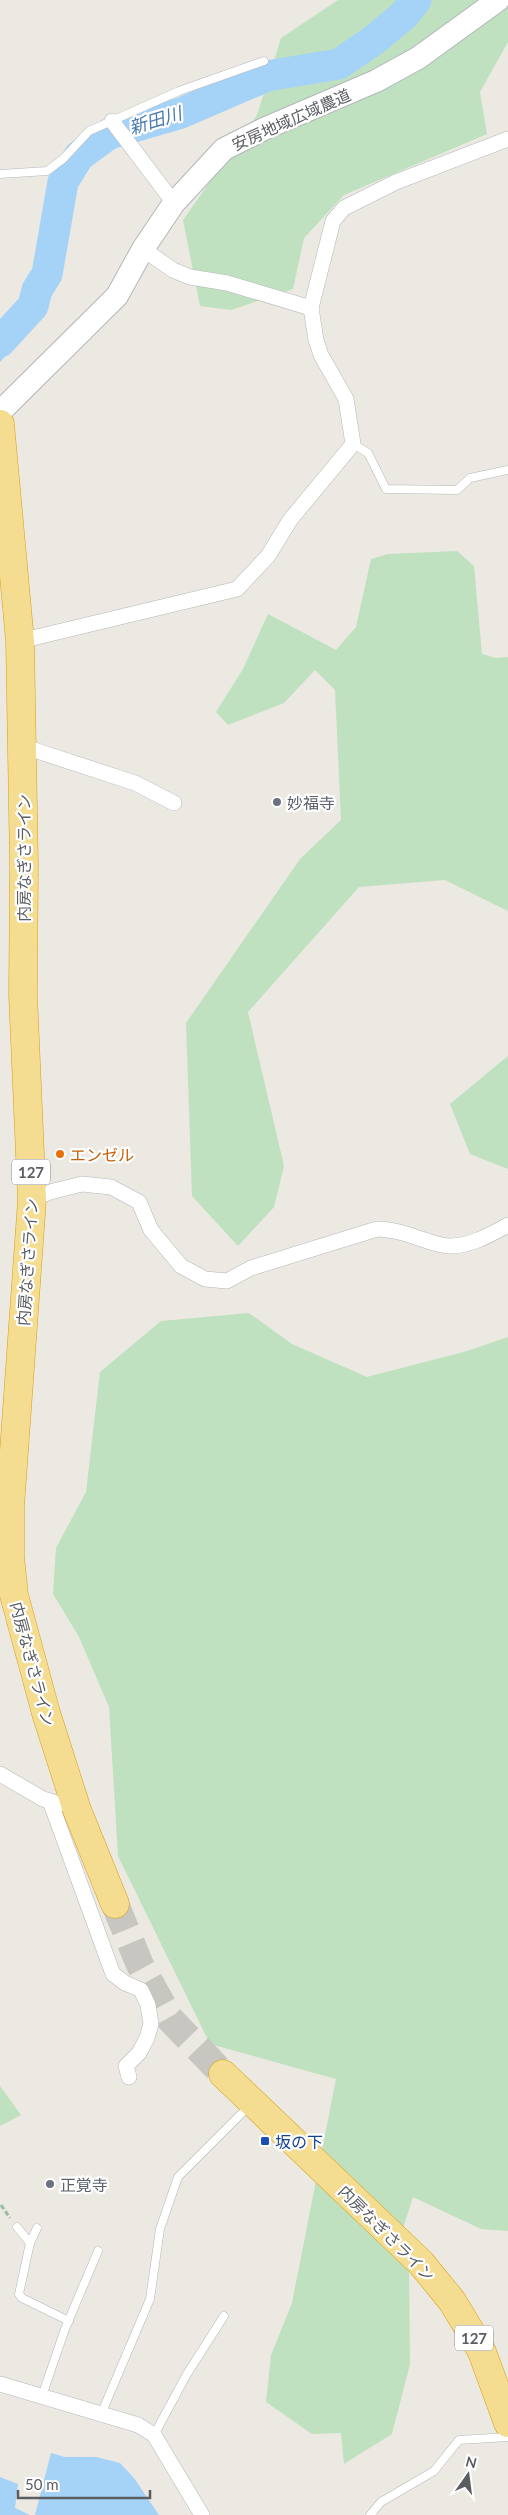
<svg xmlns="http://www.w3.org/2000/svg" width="508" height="2515" font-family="Lato,'Noto Sans JP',sans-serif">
<rect width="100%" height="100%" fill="#ebe9e1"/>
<g fill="#bfe1c0">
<polygon points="338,0 508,0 508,42 480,92 487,134 344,195 304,238 293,289 231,310 200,306 183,220 257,115 281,38"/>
<polygon points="457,551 474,566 482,654 496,658 508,657 508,911 445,880 359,887 248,1012 284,1166 274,1207 238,1246 192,1196 186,1023 300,859 341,820 335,690 315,670 284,703 228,725 216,712 243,669 268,614 336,650 356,627 371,559 388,554"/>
<polygon points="508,1056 508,1169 470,1154 450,1104"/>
<polygon points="249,1313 292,1344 367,1377 467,1351 508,1337 508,2231 481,2229 413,2197 404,2225 409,2269 410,2364 392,2434 344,2464 341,2433 312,2434 266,2402 271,2355 292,2303 336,2079 210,2044 118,1856 109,1707 79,1637 53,1594 56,1548 86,1492 100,1372 161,1321"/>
<polygon points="0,2086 21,2115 0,2126"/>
</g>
<g fill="#a5d2f7">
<polygon points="26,309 34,314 11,350 0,362 0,332"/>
<polygon points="51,2453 65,2457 96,2457 120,2463 134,2478 159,2515 35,2515"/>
<polygon points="0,2477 18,2484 15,2508 30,2515 0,2515"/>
</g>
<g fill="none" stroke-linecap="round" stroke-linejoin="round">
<polyline stroke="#a5d2f7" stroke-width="31" points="0,342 33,306 37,290 47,274 63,182 79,156 109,134 181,113 267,76 339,64 374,40 404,15 416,0"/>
<polyline stroke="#c7c6c1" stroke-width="28" stroke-dasharray="28 14" stroke-linecap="butt" points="115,1904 140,1965 170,2019 223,2074"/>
<g stroke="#b4b7bb" stroke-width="9">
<g id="lane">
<polyline points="0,174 47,171 63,159 89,131 179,91 264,61"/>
<polyline points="353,444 368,453 386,489 457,490 470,478 508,470"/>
<polyline points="17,2227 30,2243"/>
<polyline points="37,2228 30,2243 19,2294 22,2298 69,2321"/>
<polyline points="42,2396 65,2329 98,2251"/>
<polyline points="102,2412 150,2299 160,2229 178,2177 250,2105"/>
<polyline points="154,2435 187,2374 224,2316"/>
<polyline points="370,2515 381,2502 434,2471 459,2440 508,2437"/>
</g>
</g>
<g stroke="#b4b7bb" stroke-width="16">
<g id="street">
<polyline points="112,121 174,203"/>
<polyline points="143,249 173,270 190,277 227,283 311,308"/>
<polyline points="20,641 237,589 268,556 290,520 353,444 346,399 321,355 316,340 311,308 333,221 344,208 396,182 508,139"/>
<polyline points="22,746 135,783 174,803"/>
<path d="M 32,1200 L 50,1192 L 82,1184 L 111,1187 L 139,1202 L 151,1230 L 181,1266 L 205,1279 L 227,1281 L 251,1268 L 377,1229 C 399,1229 420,1240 442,1245 C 463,1250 490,1235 508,1225"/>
<polyline points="0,1774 43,1799 59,1804"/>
<polyline points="50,1801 113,1974 125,1983 141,1990 148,2005 151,2024 147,2038 139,2053 126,2066 129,2077"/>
<polyline points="0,2384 138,2425 154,2435 202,2515"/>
</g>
</g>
<g stroke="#b3b6bb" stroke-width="24">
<polyline id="secondary" points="0,412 117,296 143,249 174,203 224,149 266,128 376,81 418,58 498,0"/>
</g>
<g stroke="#da9f12" stroke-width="29">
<g id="highway">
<polyline points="0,424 20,641 24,865 23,995 32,1200 10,1507 10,1557 14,1595 46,1713 77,1810 115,1904"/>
<polyline points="223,2074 421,2263 452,2301 472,2334 482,2352 508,2423"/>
</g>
</g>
<polyline stroke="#97bfa3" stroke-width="3" stroke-dasharray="5 2.5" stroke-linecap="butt" points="1,2205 10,2218"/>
<use href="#lane" stroke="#fff" stroke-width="8"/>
<use href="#street" stroke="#fff" stroke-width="15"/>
<use href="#secondary" stroke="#fff" stroke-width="22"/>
<use href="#highway" stroke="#f4dc90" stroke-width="28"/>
</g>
<g fill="#6b7280" stroke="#fff" stroke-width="2">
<circle cx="277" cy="802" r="5"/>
<circle cx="50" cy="2184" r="5"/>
</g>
<circle fill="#e8710a" stroke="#fff" stroke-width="2" cx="60" cy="1154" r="5"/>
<rect fill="#1a4fb4" stroke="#fff" stroke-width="2" x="260" y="2136" width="10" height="10" rx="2.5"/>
<g text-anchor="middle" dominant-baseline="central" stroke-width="4.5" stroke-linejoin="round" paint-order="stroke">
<g fill="#fff" stroke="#8c8e90" stroke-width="1">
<rect x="12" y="1159.5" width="38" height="25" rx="4"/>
<rect x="455" y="2325.5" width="38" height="25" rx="4"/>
</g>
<g font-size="15" font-weight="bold" fill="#5a5d61">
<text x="31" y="1172">127</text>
<text x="474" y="2338">127</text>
</g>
<g font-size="16" fill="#5a5d61" stroke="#fff">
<text transform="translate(291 119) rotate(-24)">安房地域広域農道</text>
<text transform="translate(23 858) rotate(-90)">内房なぎさライン</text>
<text transform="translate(27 1262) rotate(-86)">内房なぎさライン</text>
<text transform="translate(33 1664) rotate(75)">内房なぎさライン</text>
<text transform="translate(387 2233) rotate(45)">内房なぎさライン</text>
</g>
<g font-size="16" fill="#5b616d" stroke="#fff" text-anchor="start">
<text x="287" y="802">妙福寺</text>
<text x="60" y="2184">正覚寺</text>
</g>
<g font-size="16" fill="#c56008" stroke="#fff" text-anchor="start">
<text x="70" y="1154">エンゼル</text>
</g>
<g font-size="16" fill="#164399" stroke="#fff" text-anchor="start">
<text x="275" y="2141">坂の下</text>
</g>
<g font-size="18" font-style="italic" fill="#4879b0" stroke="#fff">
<text transform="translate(155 120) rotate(-17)">新田川</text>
</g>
</g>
<g transform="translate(468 2475) rotate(14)" stroke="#ffffff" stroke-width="4" paint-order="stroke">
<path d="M0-4L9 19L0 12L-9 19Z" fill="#5a5d61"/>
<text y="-8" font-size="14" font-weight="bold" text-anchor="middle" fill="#5a5d61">N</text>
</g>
<path d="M18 2490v8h132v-8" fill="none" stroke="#5a5d61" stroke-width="2.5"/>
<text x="25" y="2490" font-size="15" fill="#5a5d61" stroke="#ffffff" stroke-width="4" paint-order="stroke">50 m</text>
</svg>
